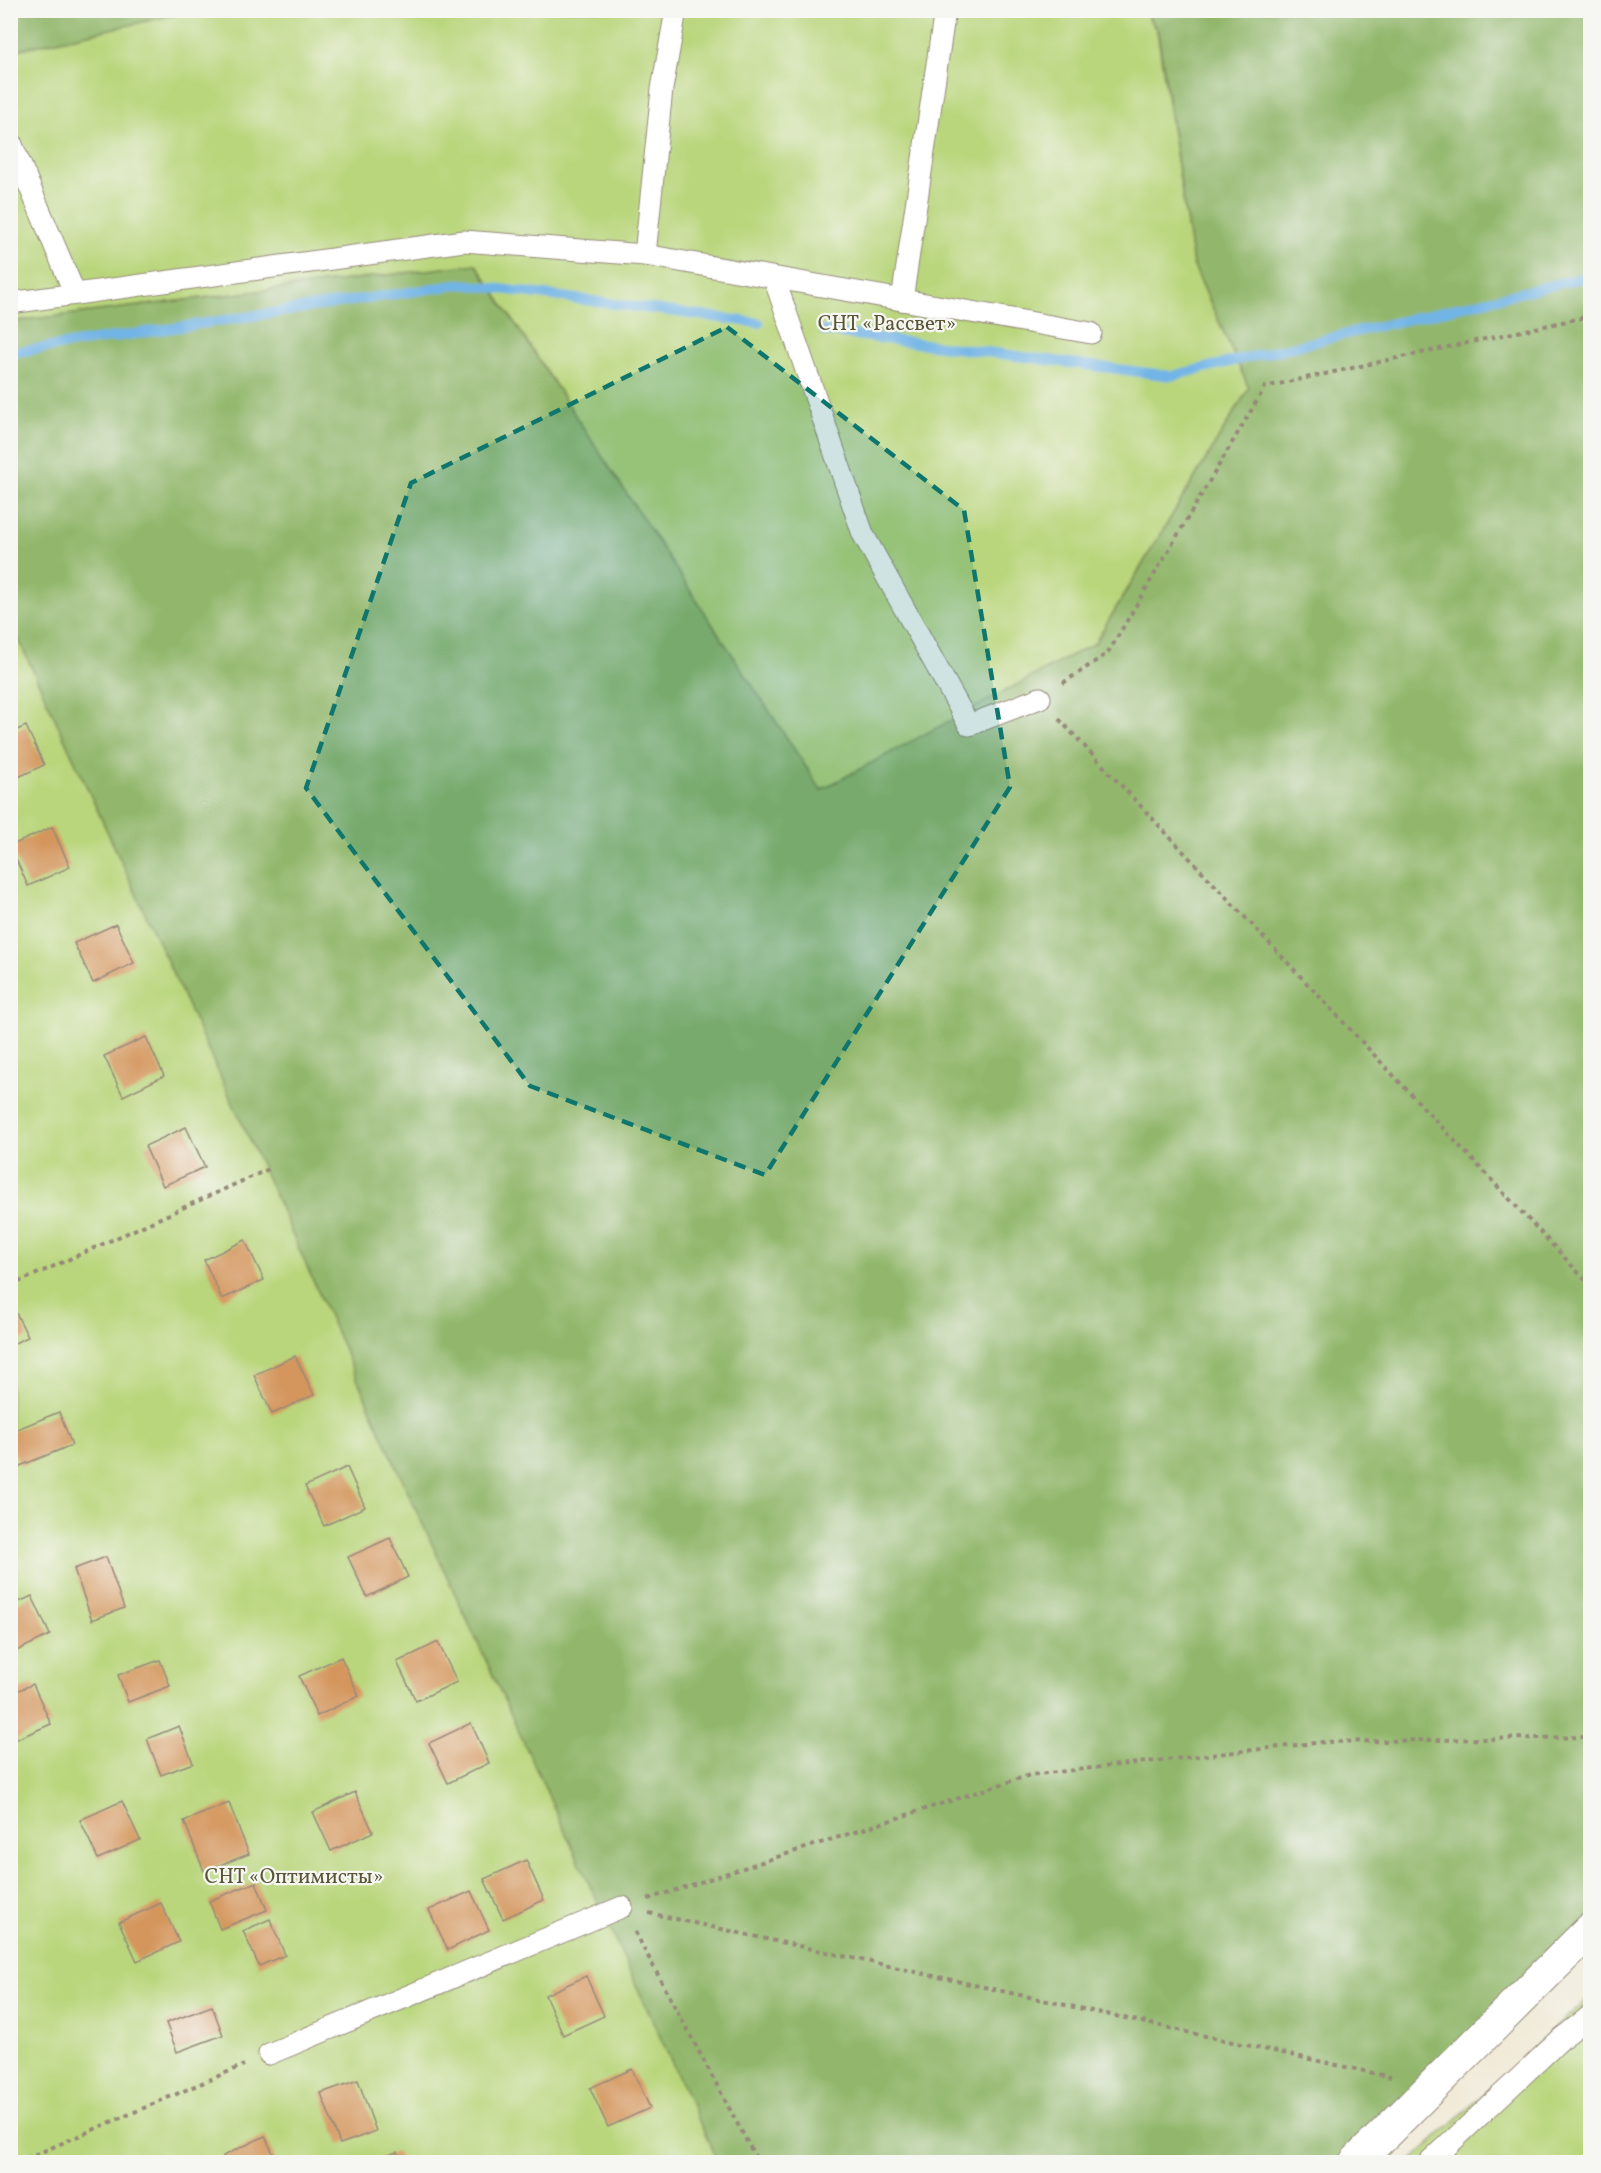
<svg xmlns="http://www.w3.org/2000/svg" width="1601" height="2173" font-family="Vollkorn,serif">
<rect width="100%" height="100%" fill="#f6f6f2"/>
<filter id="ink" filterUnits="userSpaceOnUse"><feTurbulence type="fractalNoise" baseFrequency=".0167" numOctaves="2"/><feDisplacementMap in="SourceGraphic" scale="12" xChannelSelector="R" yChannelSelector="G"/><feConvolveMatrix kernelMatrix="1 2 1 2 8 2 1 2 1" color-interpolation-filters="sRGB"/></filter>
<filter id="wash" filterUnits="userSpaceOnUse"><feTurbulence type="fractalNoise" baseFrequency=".008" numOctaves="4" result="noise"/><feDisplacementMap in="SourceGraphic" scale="24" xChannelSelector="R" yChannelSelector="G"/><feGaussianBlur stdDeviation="1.35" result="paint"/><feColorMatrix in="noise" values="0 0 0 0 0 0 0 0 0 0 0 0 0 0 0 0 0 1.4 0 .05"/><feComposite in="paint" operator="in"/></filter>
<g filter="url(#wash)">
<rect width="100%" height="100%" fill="#f0e9d5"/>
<g fill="#b9d67c" stroke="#7a804d" stroke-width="1.5">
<polygon points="193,10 1144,11 1157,31 1193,264 1249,388 1095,643 821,790 476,264 11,322 10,51"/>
<polygon points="10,601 728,2162 11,2162"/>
<polygon points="1590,1997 1590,2162 1410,2162 1412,2160"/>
</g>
<g fill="#92b76c" stroke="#667045" stroke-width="1.5">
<polygon points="11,10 193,10 193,11 11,51"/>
<polygon points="1144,11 1590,11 1590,1930 1356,2162 718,2162 401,1477 264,1171 11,623 10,322 476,264 821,790 1095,643 1249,388 1193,264 1158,31"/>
</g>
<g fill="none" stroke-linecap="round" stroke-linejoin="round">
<g stroke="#71b4e6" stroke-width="10">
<polyline points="824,331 1171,376 1590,276"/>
<polyline points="10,353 462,284 759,323"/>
</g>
</g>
<g id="blocks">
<g fill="#d4965d">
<polygon points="26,726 44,765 10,781 10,733"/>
<polygon points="52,827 70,867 28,886 10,846"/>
<polygon points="116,924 134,963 93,983 74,943"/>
<polygon points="146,1037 164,1076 123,1096 104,1056"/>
<polygon points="186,1127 205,1167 163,1186 145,1146"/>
<polygon points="245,1240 264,1280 222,1299 204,1260"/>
<polygon points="10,1301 28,1337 10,1345"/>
<polygon points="295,1356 314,1395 272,1414 254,1375"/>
<polygon points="59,1412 72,1445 20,1466 10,1444 10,1432"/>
<polygon points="347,1467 365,1507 324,1526 305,1486"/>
<polygon points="390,1538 408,1577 367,1597 348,1557"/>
<polygon points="106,1557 124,1608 92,1620 74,1569"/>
<polygon points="32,1596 50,1635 10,1654 10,1606"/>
<polygon points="438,1642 457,1682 416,1701 397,1662"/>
<polygon points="341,1657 359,1696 317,1716 299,1676"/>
<polygon points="160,1660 170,1686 128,1702 118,1675"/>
<polygon points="33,1684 51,1724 10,1742 10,1694"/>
<polygon points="471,1723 489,1763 448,1783 429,1743"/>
<polygon points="179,1726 193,1763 161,1775 147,1739"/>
<polygon points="355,1792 373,1832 331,1851 313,1812"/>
<polygon points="122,1801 140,1840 98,1859 80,1820"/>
<polygon points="229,1803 249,1854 204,1871 184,1821"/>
<polygon points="526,1860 544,1900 503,1919 484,1879"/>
<polygon points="256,1882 267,1910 220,1929 209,1901"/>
<polygon points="471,1891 489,1930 448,1950 429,1910"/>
<polygon points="161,1903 179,1942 137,1961 119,1922"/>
<polygon points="270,1919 285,1955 259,1966 243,1931"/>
<polygon points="586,1976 604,2016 563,2035 545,1995"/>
<polygon points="212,2006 223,2035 177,2052 166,2023"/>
<polygon points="632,2069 650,2108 608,2127 590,2088"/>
<polygon points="358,2080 376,2131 340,2144 321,2093"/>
<polygon points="265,2136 277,2162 226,2162 223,2156"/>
<polygon points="397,2152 402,2162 371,2162"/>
</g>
</g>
</g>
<g filter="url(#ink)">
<use href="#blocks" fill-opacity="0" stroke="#968a7a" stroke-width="1.5"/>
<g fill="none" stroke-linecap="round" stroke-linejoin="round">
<g stroke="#968a7a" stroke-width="23">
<g id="lane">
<polyline points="10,140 75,294"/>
<polyline points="645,255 662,89 676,10"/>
<polyline points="774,278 863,534 969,725 1040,698"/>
<polyline points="902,300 945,10"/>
<polyline points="10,303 464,241 645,255 1091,333"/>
<polyline points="269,2054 622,1907"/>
<polyline points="1430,2162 1562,2038 1590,2016"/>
</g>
</g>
<g stroke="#968a7a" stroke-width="35">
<polyline id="street" points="1356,2162 1590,1930"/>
</g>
<g stroke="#968a7a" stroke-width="4" stroke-dasharray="4.5 4.5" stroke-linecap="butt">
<polyline points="1063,683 1108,653 1265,387 1590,316"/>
<polyline points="1059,719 1590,1285"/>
<polyline points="10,1286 271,1168"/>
<polyline points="648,1899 1030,1775 1325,1742 1590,1737"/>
<polyline points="649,1913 1391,2077"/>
<polyline points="635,1932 758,2162"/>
<polyline points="18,2162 244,2065"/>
</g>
<use href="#lane" stroke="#fff" stroke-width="21"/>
<use href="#street" stroke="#fff" stroke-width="33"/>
</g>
</g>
<path fill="#0f766e" fill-opacity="0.2" stroke="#0f766e" stroke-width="4.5" stroke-dasharray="12 8" stroke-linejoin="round" d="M 727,327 L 964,510 L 1010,787 L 765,1175 L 530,1086 L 306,788 L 411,483 Z"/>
<g text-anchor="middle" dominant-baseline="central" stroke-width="4.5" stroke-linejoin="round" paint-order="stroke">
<g font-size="21" fill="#5a5536" stroke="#f6f6f2">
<text x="887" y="324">СНТ «Рассвет»</text>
<text x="294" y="1877">СНТ «Оптимисты»</text>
</g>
</g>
<rect width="1601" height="2173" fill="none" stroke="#f6f6f2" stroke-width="36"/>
</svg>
